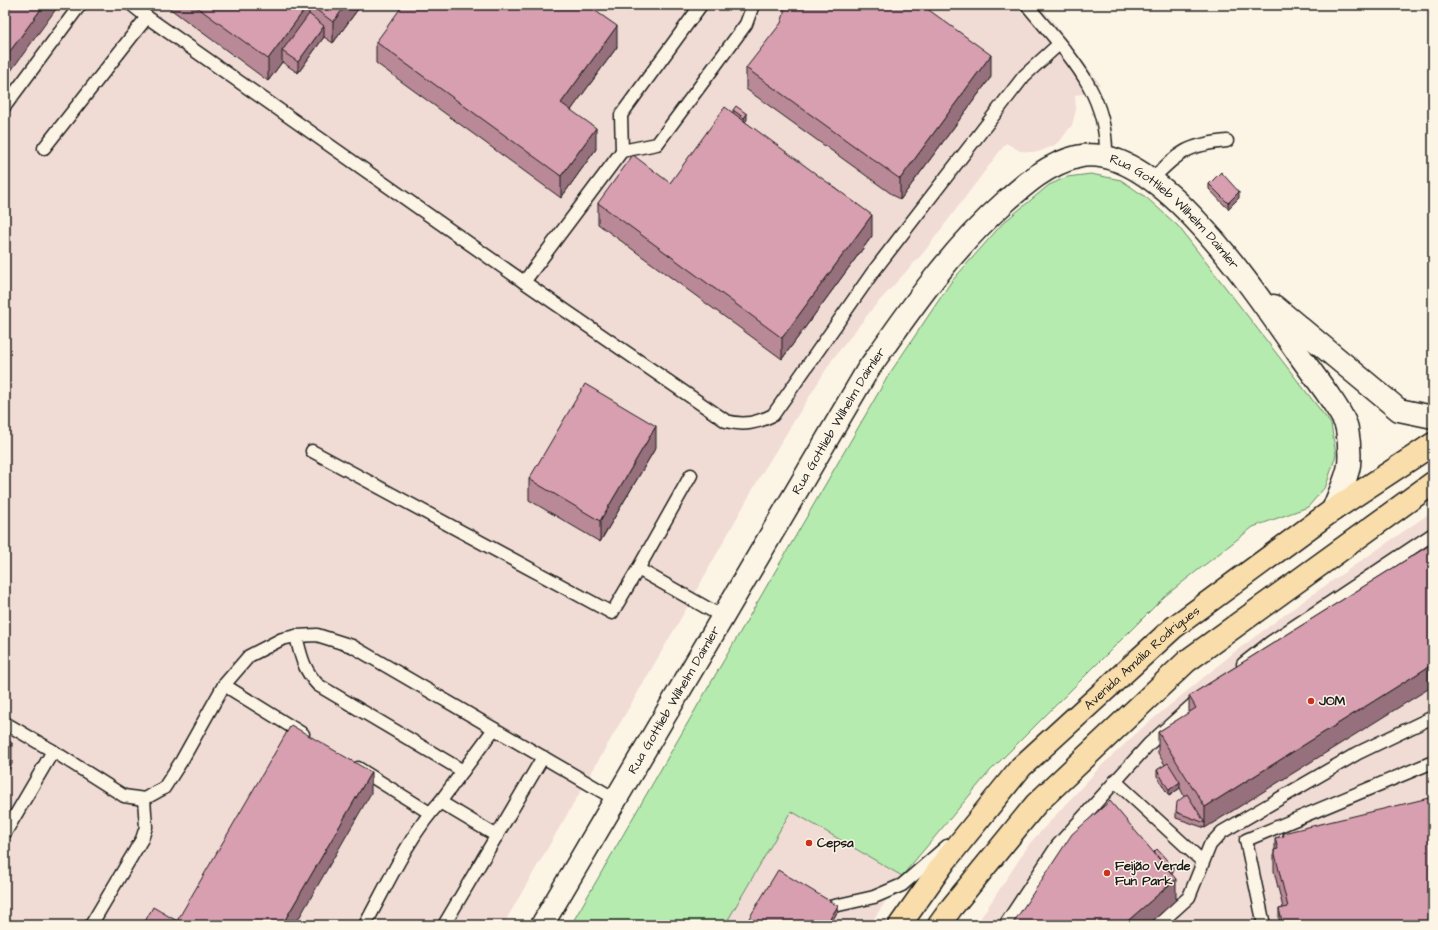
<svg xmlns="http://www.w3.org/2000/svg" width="1438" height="930" font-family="'Architects Daughter',sans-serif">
<rect width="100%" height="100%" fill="#fcf5e5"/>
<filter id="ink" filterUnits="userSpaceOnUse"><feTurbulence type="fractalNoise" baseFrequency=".025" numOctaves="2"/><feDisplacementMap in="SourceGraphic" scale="8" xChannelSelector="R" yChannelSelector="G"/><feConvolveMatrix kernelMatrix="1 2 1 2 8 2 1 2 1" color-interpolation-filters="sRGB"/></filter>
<g filter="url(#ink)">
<g fill="#f1dbd5">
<polygon points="5,5 1039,5 1055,24 1100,84 1089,93 1075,95 1076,110 1072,125 1060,141 1053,146 1038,152 1030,152 1020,151 1006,143 924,252 873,308 832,360 762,473 681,618 503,925 5,925"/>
<polygon points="1433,511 1433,925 976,925 1030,843 1101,766 1142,728 1237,650 1313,594"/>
<polygon points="791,811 902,876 870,925 725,925"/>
</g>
<polygon fill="#b5ebae" stroke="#688465" points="1091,174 1121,180 1147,198 1178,226 1331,424 1336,455 1326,486 1308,507 1253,527 1165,596 990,771 902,876 791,811 725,925 571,925 888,376 951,282 1003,223 1049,185 1067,177"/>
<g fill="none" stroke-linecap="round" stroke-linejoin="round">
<g stroke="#1c1c1c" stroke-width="15">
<g id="lane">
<polyline points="132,5 147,17"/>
<path d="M 1027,5 C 1066,53 1108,90 1106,157"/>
<polyline points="5,106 80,5"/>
<polyline points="44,148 147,17 524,282 622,151 657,144 746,24 753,5"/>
<polyline points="622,151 621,115 701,5"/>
<path d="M 1151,180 C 1180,152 1186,145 1227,141"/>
<path d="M 524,282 L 726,421 C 744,426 757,423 773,415 L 873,272 L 1024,76 L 1059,44"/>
<polyline points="312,451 612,613 638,569"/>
<polyline points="691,475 638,569 723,617"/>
<path d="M 296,636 C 301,656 303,669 318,685 L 463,771"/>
<polyline points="1243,664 1271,642 1433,534"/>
<polyline points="224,685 303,734"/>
<polyline points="5,723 53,751 124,796 144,799 164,788 182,760 224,685 249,656 282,639 296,636 317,635 352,646 615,799"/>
<polyline points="358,768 430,813"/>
<polyline points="1115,781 1202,861"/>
<polyline points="440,802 494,729"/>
<polyline points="5,833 53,751"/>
<polyline points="91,925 142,839 146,827 144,799"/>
<path d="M 365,925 C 386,887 411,832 440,802 L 497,836"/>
<polyline points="444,925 543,757"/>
<polyline points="796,925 803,913 874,897 902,885 947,846"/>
<polyline points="1005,925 1057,846 1149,744 1200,698"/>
<polyline points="1158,925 1189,897 1210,845 1222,832 1358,753 1433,717"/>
<polyline points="1264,925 1246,840 1433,762"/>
</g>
</g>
<g stroke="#1c1c1c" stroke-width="25">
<g id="street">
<polyline points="1274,306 1399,410 1433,417"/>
<path id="s1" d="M 542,925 L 867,371 C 909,311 949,252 1004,203 C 1026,183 1048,164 1077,157 C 1156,137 1261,301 1300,356 C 1310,371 1345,414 1347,429 C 1349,440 1350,454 1349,465 C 1347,479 1338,496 1333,510"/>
</g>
</g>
<g stroke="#1c1c1c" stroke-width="25">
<g id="primary">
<path id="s2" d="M 900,925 L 945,861 L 1021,767 L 1173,628 L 1333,510 L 1433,444"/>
<polyline points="939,925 952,907 1036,804 1187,661 1433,483"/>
</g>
</g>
<use href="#lane" stroke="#fcf5e5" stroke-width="12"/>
<use href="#street" stroke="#fcf5e5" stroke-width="22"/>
<use href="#primary" stroke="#f9deab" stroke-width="22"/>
</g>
<g fill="#b98997" stroke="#1c1c1c">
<polygon points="165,5 361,5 333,43 324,37 298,73 282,62 268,81"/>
<polygon points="635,5 646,5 643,10"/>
<polygon points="376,42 617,47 571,110 596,149 561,198 376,63"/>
<polygon points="746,68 991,77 900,200 746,89"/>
<polygon points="733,110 747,120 745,122 872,236 782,359 598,224 598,203 670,183 733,113"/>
<polygon points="1209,184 1239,198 1228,209 1209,189"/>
<polygon points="656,447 600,542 529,500 529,479"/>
<polygon points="1433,543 1205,828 1176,818 1176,812 1184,796 1180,788 1169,796 1157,776 1157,770 1165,765 1158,753 1158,732 1189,713 1189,696"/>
<polygon points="1283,833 1433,925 1279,925 1279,909 1283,908 1274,871 1274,850 1275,850 1275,838 1283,836"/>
</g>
<g fill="#966f7b" stroke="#1c1c1c">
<polygon points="44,5 59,5 5,79 5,58"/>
<polygon points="308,5 309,5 309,25 282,51 282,62 268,81 268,59"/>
<polygon points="346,5 361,5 333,43 333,22"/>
<polygon points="643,5 646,5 643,10"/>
<polygon points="324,26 324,37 298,73 298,62"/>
<polygon points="617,26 617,47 561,124 561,103"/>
<polygon points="991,55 991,77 900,200 900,179"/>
<polygon points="747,114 747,120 744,123 744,118"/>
<polygon points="596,128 596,149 561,198 561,176"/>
<polygon points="1239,192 1239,198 1228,209 1228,203"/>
<polygon points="872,215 872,236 782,359 782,338"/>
<polygon points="656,426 656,447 600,542 600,521"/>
<polygon points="1433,664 1433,686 1205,828 1205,807"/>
<polygon points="12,743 12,764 5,776 5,755"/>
<polygon points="371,772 371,793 295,925 282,925"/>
<polygon points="1180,782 1180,788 1169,796 1169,790"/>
<polygon points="1173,867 1173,872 1161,882 1161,877"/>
<polygon points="1176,879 1176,900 1148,925 1123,925"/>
<polygon points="838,906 838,911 830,925 826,925"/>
</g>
<g fill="#d79fb0" stroke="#1c1c1c">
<polygon points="5,5 44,5 5,58"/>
<polygon points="194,5 308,5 268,59"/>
<polygon points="310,5 346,5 333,22"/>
<polygon points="403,5 587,5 617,26 561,103 596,128 561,176 376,42"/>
<polygon points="784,5 922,5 991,55 900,179 746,68 781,23 784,14"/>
<polygon points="309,14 324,26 298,62 282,51"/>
<polygon points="736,106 747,114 744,118 733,110"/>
<polygon points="725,107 872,215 782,338 598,203 633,155 670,183"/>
<polygon points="1221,172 1239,192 1228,203 1209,184"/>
<polygon points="585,384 656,426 600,521 529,479"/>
<polygon points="1433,543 1433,664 1205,807 1158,732 1196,708 1189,696"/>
<polygon points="291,725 371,772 282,925 143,925 153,907 177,921"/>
<polygon points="5,738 12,743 5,755"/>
<polygon points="1168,763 1180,782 1169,790 1157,770"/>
<polygon points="1187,794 1205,823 1176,812 1177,802"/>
<polygon points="1433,797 1433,925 1283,925 1279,909 1288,907 1274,850 1278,849 1275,838 1284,836 1283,833"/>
<polygon points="1110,801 1176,879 1123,925 1012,925 1072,834"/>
<polygon points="1157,849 1173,867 1169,870 1154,852"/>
<polygon points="778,870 838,906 826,925 745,925"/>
</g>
</g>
<g fill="#c8321e" stroke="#fcf5e5" stroke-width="1.5">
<circle cx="1311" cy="701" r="4"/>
<circle cx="809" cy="843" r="4"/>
<circle cx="1107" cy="873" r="4"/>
</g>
<g text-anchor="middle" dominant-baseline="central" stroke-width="3" stroke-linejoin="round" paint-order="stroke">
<g font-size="13" fill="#1c1c1c" stroke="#fcf5e5">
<text stroke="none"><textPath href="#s1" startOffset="1065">Rua Gottlieb Wilhelm Daimler</textPath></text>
<text stroke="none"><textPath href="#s1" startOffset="585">Rua Gottlieb Wilhelm Daimler</textPath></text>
<text stroke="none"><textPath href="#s2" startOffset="362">Avenida Amália Rodrigues</textPath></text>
<text stroke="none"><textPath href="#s1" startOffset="261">Rua Gottlieb Wilhelm Daimler</textPath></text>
</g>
<g font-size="13" font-weight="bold" fill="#1c1c1c" stroke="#fcf5e5" text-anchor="start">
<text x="1319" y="701">JOM</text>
<text x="817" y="843">Cepsa</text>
<text x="1115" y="866">Feijão Verde<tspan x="1115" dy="15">Fun Park</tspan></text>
</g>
</g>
<rect width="1438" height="930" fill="none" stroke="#fcf5e5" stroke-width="20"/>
<rect x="10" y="10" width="1418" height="910" fill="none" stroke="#1c1c1c" stroke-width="1.5" filter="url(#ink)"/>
</svg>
